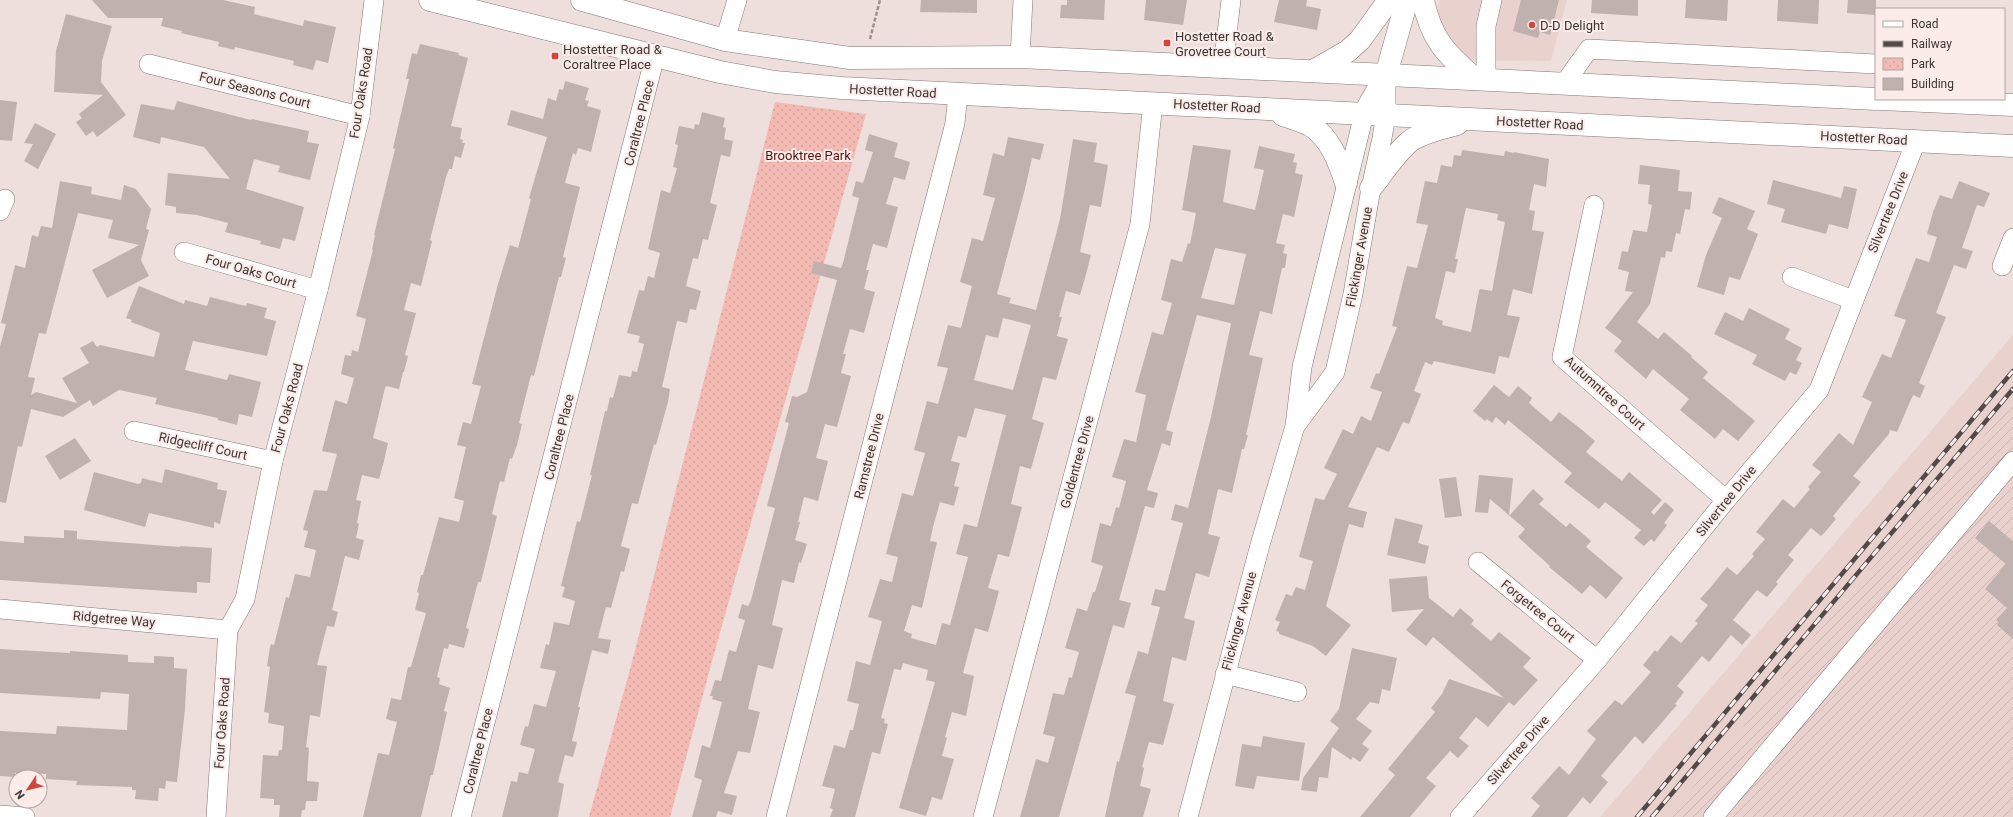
<svg xmlns="http://www.w3.org/2000/svg" width="2013" height="817" font-family="Roboto,sans-serif">
<defs>
<pattern id="industrial-furrows" width="10" height="10" patternUnits="userSpaceOnUse"><rect width="10" height="10" fill="#e9d2ce"/><path d="M-1 1l2-2M0 10L10 0M9 11l2-2" fill="none" stroke="#c9b5b2"/></pattern>
<pattern id="park-dots" width="8" height="8" patternUnits="userSpaceOnUse"><rect width="8" height="8" fill="#f2bab2"/><path d="M2 2h.1M6 6h.1" fill="none" stroke="#d0a09a" stroke-width="1.8" stroke-linecap="round"/></pattern>
</defs>
<rect width="100%" height="100%" fill="#eedfdc"/>
<g fill="#e9d2ce">
<polygon points="1440,0 1567,0 1551,61 1468,60 1436,19"/>
<polygon points="2013,335 2013,402 1779,677 1782,680 1668,817 1600,817"/>
</g>
<polygon fill="url(#industrial-furrows)" points="2013,402 2013,817 1668,817 1782,680 1779,677"/>
<polygon fill="url(#park-dots)" points="775,102 866,114 714,654 670,817 589,817 632,662"/>
<g fill="#c0b1af" fill-rule="evenodd">
<polygon points="92,0 223,0 255,7 254,14 303,26 304,20 336,27 328,63 316,60 313,70 293,65 294,61 235,47 234,50 218,46 219,42 181,33 182,31 161,26 163,18 108,18"/>
<polygon points="921,0 977,0 977,13 920,12"/>
<polygon points="1067,0 1105,0 1104,20 1060,18 1061,5 1067,5"/>
<polygon points="1146,0 1187,0 1183,25 1144,20"/>
<polygon points="1279,0 1307,0 1306,6 1321,9 1317,30 1274,22"/>
<polygon points="1521,0 1559,0 1550,35 1540,32 1538,38 1513,31"/>
<polygon points="1592,0 1638,0 1638,16 1591,13"/>
<polygon points="1686,0 1728,0 1727,21 1685,18"/>
<polygon points="1778,0 1819,0 1818,24 1777,21"/>
<polygon points="1848,0 1876,0 1876,15 1847,13"/>
<polygon points="66,14 112,26 102,61 101,82 126,115 97,137 93,131 86,136 76,122 82,118 79,114 103,95 54,92 56,51"/>
<polygon points="420,44 459,53 458,55 468,58 451,126 462,128 460,139 463,140 462,143 465,143 461,158 455,156 452,169 449,169 446,177 430,240 432,241 421,286 411,283 404,310 416,313 405,355 408,356 404,372 403,372 399,389 386,386 385,388 373,438 388,443 384,461 379,479 362,475 356,500 361,501 357,523 359,524 356,538 364,540 359,560 345,556 332,610 338,612 334,627 327,626 317,665 327,666 320,717 310,715 306,747 309,748 307,781 319,782 317,801 306,801 305,810 302,810 301,817 279,817 280,805 274,805 274,799 260,798 263,755 278,756 279,750 282,750 284,726 268,723 269,713 264,712 270,667 267,666 270,647 271,644 274,645 286,597 289,598 295,574 310,577 316,550 304,547 308,531 303,530 314,490 327,491 337,454 322,451 335,400 347,404 354,378 341,374 345,355 351,356 352,350 358,352 366,319 356,316 373,250 372,250 375,235 374,235 395,149 393,148 409,79 406,79 412,53 417,54"/>
<polygon points="565,81 589,88 585,100 589,101 587,106 601,110 591,152 578,148 576,155 573,153 565,183 580,187 563,257 566,258 561,277 559,277 534,376 531,375 519,423 522,424 517,445 512,459 510,458 504,482 500,481 492,514 497,516 481,582 478,582 466,628 469,629 464,648 449,644 448,649 444,648 437,677 440,678 439,684 450,688 444,711 447,712 433,775 431,775 421,817 363,817 378,753 389,755 397,722 386,719 391,698 401,700 408,667 411,667 426,613 415,610 419,593 417,592 421,575 423,575 439,517 459,522 464,501 454,498 466,447 457,445 463,422 471,424 481,386 472,384 498,284 510,245 518,248 531,199 529,198 547,137 507,125 511,110 543,119 548,98 556,101 559,89 563,90"/>
<polygon points="0,100 17,102 12,141 0,140"/>
<polygon points="177,101 251,120 252,119 309,131 307,142 319,144 310,180 278,172 280,166 254,159 246,189 304,207 295,241 283,238 280,249 260,244 261,241 225,232 228,223 197,215 176,213 176,207 165,205 168,173 230,179 204,147 161,137 160,144 133,137 141,104 174,110"/>
<polygon points="702,112 725,118 723,127 726,128 724,139 733,141 730,157 721,155 710,203 717,205 708,240 703,239 698,259 693,258 686,286 701,291 696,310 690,309 687,323 677,321 662,387 670,389 668,402 656,445 654,444 638,504 632,503 621,546 630,549 624,572 621,571 611,608 606,607 598,638 611,640 608,654 592,650 578,707 580,707 572,741 577,742 573,757 565,755 558,782 564,784 558,817 502,817 511,781 517,782 519,772 528,774 535,749 520,745 525,726 528,727 534,704 546,707 556,671 540,668 546,644 549,645 554,622 569,625 575,601 562,597 565,587 561,586 577,521 580,522 592,475 590,475 605,411 607,411 610,397 613,398 619,375 631,377 632,371 637,372 644,344 638,342 640,336 627,333 639,290 644,291 648,276 654,278 660,253 648,249 661,190 670,193 677,168 673,167 678,145 675,144 679,126 694,129 695,124 699,125"/>
<polygon points="35,123 56,134 38,169 24,161 33,144 24,143"/>
<polygon points="869,134 898,143 894,157 910,162 905,180 894,177 886,204 898,207 887,248 873,244 866,270 869,270 864,289 875,292 864,333 850,329 843,354 846,354 841,373 851,376 837,427 825,424 816,458 828,461 818,501 804,497 798,522 800,522 795,540 807,544 801,563 799,562 794,583 782,580 772,625 783,628 773,669 758,665 748,709 760,712 750,753 738,751 724,793 737,796 732,815 718,811 716,817 692,817 702,780 694,777 702,745 710,748 722,702 712,699 713,696 710,696 715,680 721,681 729,650 736,652 745,620 738,618 742,604 748,606 751,600 775,508 767,506 789,423 785,422 792,396 797,397 807,392 837,280 811,273 814,261 841,268 843,263 859,198 852,196 856,181 863,183 873,152 865,150"/>
<path d="M 1008,137 L 1044,144 L 1040,160 L 1032,158 L 1025,189 L 997,294 L 1011,298 L 1009,303 L 1036,310 L 1060,219 L 1073,139 L 1097,143 L 1094,162 L 1108,165 L 1101,207 L 1090,205 L 1080,252 L 1091,255 L 1085,278 L 1080,295 L 1066,291 L 1059,317 L 1062,317 L 1057,336 L 1068,339 L 1056,380 L 1043,377 L 1032,419 L 1044,423 L 1031,469 L 1020,466 L 1011,504 L 1022,507 L 1009,557 L 998,554 L 988,588 L 999,591 L 994,610 L 988,632 L 975,628 L 963,673 L 974,676 L 966,716 L 952,712 L 945,737 L 947,738 L 942,756 L 954,759 L 942,800 L 932,797 L 926,816 L 899,808 L 935,682 L 926,680 L 928,670 L 903,663 L 901,670 L 894,669 L 881,718 L 885,719 L 884,723 L 888,724 L 880,754 L 872,752 L 855,817 L 830,817 L 833,809 L 830,808 L 835,789 L 822,786 L 834,745 L 845,748 L 850,730 L 853,730 L 859,704 L 847,701 L 852,680 L 856,661 L 870,665 L 882,621 L 868,617 L 880,579 L 892,582 L 898,557 L 886,554 L 891,534 L 902,493 L 913,496 L 925,453 L 914,450 L 927,401 L 938,404 L 948,368 L 937,366 L 948,325 L 961,328 L 972,286 L 960,282 L 972,238 L 983,241 L 995,198 L 983,195 L 993,153 L 1004,156 ZM 1003,318 L 1031,325 L 1013,390 L 974,380 L 986,335 L 998,338 ZM 975,408 L 1006,415 L 977,527 L 964,524 L 956,554 L 968,557 L 950,625 L 942,623 L 936,645 L 911,638 L 912,634 L 904,631 L 912,605 L 922,608 L 937,542 L 930,541 L 933,527 L 940,502 L 954,506 L 959,487 L 954,486 L 960,463 L 951,461 L 958,436 L 966,438 Z"/>
<path d="M 1193,145 L 1231,150 L 1223,202 L 1255,210 L 1264,170 L 1254,168 L 1259,146 L 1295,154 L 1293,162 L 1297,163 L 1295,173 L 1303,175 L 1294,217 L 1283,214 L 1276,243 L 1285,245 L 1283,253 L 1287,254 L 1285,268 L 1282,268 L 1272,314 L 1260,311 L 1249,355 L 1263,358 L 1246,435 L 1248,435 L 1244,449 L 1242,449 L 1232,493 L 1218,489 L 1208,534 L 1220,537 L 1209,577 L 1196,573 L 1184,618 L 1195,621 L 1186,661 L 1172,657 L 1163,701 L 1174,704 L 1163,745 L 1149,742 L 1142,767 L 1144,768 L 1140,786 L 1151,789 L 1143,817 L 1105,817 L 1117,761 L 1119,762 L 1136,696 L 1125,693 L 1138,651 L 1148,654 L 1160,607 L 1151,605 L 1155,589 L 1165,591 L 1183,523 L 1171,520 L 1175,504 L 1188,508 L 1211,417 L 1231,324 L 1230,323 L 1197,315 L 1166,430 L 1173,432 L 1170,446 L 1162,443 L 1147,490 L 1158,493 L 1154,508 L 1145,506 L 1119,600 L 1131,603 L 1124,628 L 1113,625 L 1059,817 L 1020,817 L 1036,759 L 1048,763 L 1055,737 L 1043,734 L 1053,693 L 1064,695 L 1069,677 L 1072,678 L 1079,652 L 1065,648 L 1077,608 L 1087,611 L 1093,592 L 1095,592 L 1103,566 L 1091,562 L 1100,523 L 1111,526 L 1116,507 L 1119,508 L 1126,481 L 1112,477 L 1124,439 L 1136,442 L 1146,395 L 1135,392 L 1152,332 L 1163,335 L 1172,303 L 1161,300 L 1171,259 L 1182,262 L 1188,243 L 1190,244 L 1196,213 L 1182,210 ZM 1215,248 L 1246,254 L 1234,305 L 1201,298 Z"/>
<path d="M 1462,150 L 1504,156 L 1505,151 L 1514,153 L 1514,152 L 1549,159 L 1546,187 L 1534,184 L 1529,210 L 1535,211 L 1532,230 L 1544,232 L 1532,294 L 1513,289 L 1507,315 L 1520,317 L 1509,358 L 1499,356 L 1495,374 L 1434,361 L 1432,365 L 1425,362 L 1414,391 L 1421,394 L 1409,424 L 1403,422 L 1389,452 L 1377,447 L 1348,507 L 1367,512 L 1363,528 L 1349,524 L 1326,606 L 1351,625 L 1326,656 L 1313,646 L 1279,634 L 1279,632 L 1276,631 L 1280,622 L 1275,620 L 1286,594 L 1292,596 L 1296,587 L 1305,590 L 1313,561 L 1299,557 L 1315,498 L 1324,500 L 1337,474 L 1324,468 L 1343,429 L 1353,434 L 1361,416 L 1371,421 L 1382,392 L 1370,388 L 1376,373 L 1379,374 L 1397,327 L 1392,326 L 1407,266 L 1417,268 L 1428,225 L 1416,223 L 1425,181 L 1437,183 L 1441,165 L 1452,167 L 1454,155 L 1461,156 ZM 1466,208 L 1498,214 L 1497,220 L 1505,222 L 1492,291 L 1480,289 L 1479,291 L 1471,332 L 1442,325 L 1443,321 L 1435,318 L 1446,271 L 1455,273 L 1458,259 L 1455,259 Z"/>
<polygon points="1640,165 1680,170 1678,191 1692,192 1690,210 1685,209 1680,234 1676,233 1672,252 1666,251 1665,258 1661,257 1650,304 1637,322 1658,339 1664,332 1692,356 1691,357 1708,372 1703,378 1755,421 1738,441 1723,429 1715,439 1680,410 1689,399 1653,369 1646,379 1614,351 1622,341 1605,328 1633,292 1625,291 1629,272 1618,269 1622,251 1628,252 1633,230 1647,232 1652,205 1648,204 1650,185 1638,184"/>
<polygon points="1773,180 1841,198 1844,186 1857,189 1848,229 1829,224 1826,234 1781,222 1785,209 1767,204"/>
<polygon points="60,181 92,187 91,194 121,200 124,185 136,189 151,209 146,229 149,230 141,260 149,276 107,298 92,270 139,245 108,238 113,220 78,213 46,334 39,333 28,377 35,378 31,395 36,392 77,403 62,378 89,363 80,348 93,341 97,347 100,345 154,357 160,333 131,322 132,320 126,318 139,286 184,304 185,300 207,306 210,297 246,306 247,303 267,308 264,318 276,321 267,356 193,341 185,370 227,380 229,374 261,382 252,417 239,414 237,425 218,420 218,418 155,404 157,398 119,390 93,406 90,400 63,417 31,409 22,447 18,446 6,503 0,502 0,347 6,324 1,323 15,265 25,268 32,235 38,237 41,226 52,228"/>
<polygon points="1959,181 1990,193 1984,207 1977,205 1962,248 1973,251 1966,269 1954,265 1936,313 1946,317 1919,383 1925,386 1920,398 1913,395 1897,432 1890,430 1889,434 1853,476 1861,482 1833,516 1836,519 1825,532 1821,536 1811,528 1788,555 1794,560 1776,582 1778,584 1767,597 1757,590 1733,620 1751,635 1742,645 1731,635 1709,662 1702,656 1677,686 1684,692 1675,704 1677,705 1643,744 1635,736 1601,776 1608,782 1590,804 1583,797 1567,817 1531,817 1540,806 1531,798 1559,766 1569,775 1596,739 1587,731 1615,700 1622,705 1651,672 1643,665 1655,650 1657,652 1671,635 1681,643 1698,623 1695,621 1708,605 1700,599 1710,588 1727,567 1737,575 1754,556 1752,554 1765,539 1756,532 1783,499 1794,508 1810,489 1808,487 1821,472 1812,465 1839,433 1853,445 1872,402 1862,397 1882,354 1891,358 1906,320 1894,316 1916,258 1929,262 1937,237 1927,234 1933,212 1940,195 1952,199"/>
<polygon points="1719,197 1755,211 1747,229 1758,234 1740,280 1729,277 1724,295 1697,287 1706,255 1722,218 1712,213"/>
<polygon points="1749,308 1790,329 1785,339 1802,348 1796,360 1802,363 1796,375 1790,372 1785,381 1752,364 1757,355 1714,334 1725,312 1743,321"/>
<polygon points="1494,385 1509,397 1518,386 1532,398 1529,403 1551,422 1559,412 1581,429 1595,441 1586,452 1622,481 1629,472 1662,500 1651,512 1654,515 1665,502 1674,510 1664,523 1667,525 1654,542 1651,539 1644,546 1634,538 1641,530 1618,512 1605,502 1599,509 1564,482 1572,473 1508,420 1505,425 1496,417 1492,423 1487,419 1485,421 1473,411"/>
<polygon points="75,438 91,461 60,480 45,456"/>
<polygon points="165,469 218,483 217,489 227,491 220,524 214,522 214,528 149,513 145,527 84,510 94,472 138,484 141,483 142,478 162,483"/>
<polygon points="1479,475 1513,478 1509,516 1533,489 1544,499 1539,504 1566,527 1570,523 1591,541 1586,547 1623,578 1606,599 1590,585 1582,594 1549,567 1550,566 1518,537 1525,529 1490,499 1488,513 1475,512"/>
<polygon points="1456,477 1462,516 1445,518 1439,479"/>
<polygon points="1395,518 1423,525 1418,543 1429,546 1425,564 1387,555"/>
<polygon points="1989,521 2013,541 2013,639 1997,625 1999,622 1996,620 2007,608 1985,589 2006,564 1975,538"/>
<polygon points="64,530 77,531 77,539 180,547 180,546 212,548 210,583 197,582 197,593 0,580 0,541 24,543 24,536 64,538"/>
<polygon points="1427,576 1429,598 1453,617 1460,608 1474,620 1471,624 1491,641 1499,632 1531,658 1523,667 1538,680 1514,706 1509,702 1488,727 1476,717 1459,738 1469,746 1458,758 1450,751 1426,778 1436,786 1410,817 1360,817 1395,775 1388,769 1435,712 1431,708 1442,694 1449,679 1504,698 1433,637 1426,646 1406,630 1424,609 1392,612 1389,579"/>
<polygon points="1352,648 1397,658 1390,691 1382,689 1379,704 1370,702 1356,719 1372,731 1362,744 1369,749 1360,762 1353,757 1351,760 1332,747 1328,778 1319,777 1317,792 1301,790 1303,778 1339,728 1330,721 1339,709"/>
<polygon points="0,649 70,653 70,651 128,655 128,662 154,663 154,656 174,657 174,668 187,669 185,709 177,782 166,781 165,789 159,788 158,801 135,799 136,790 132,790 132,787 76,785 77,781 46,779 46,774 15,773 15,777 0,776 0,731 56,734 57,726 127,730 129,694 101,692 100,699 0,693"/>
<polygon points="1263,736 1305,743 1299,781 1257,776 1254,789 1235,786 1242,744 1261,747"/>
</g>
<g fill="none" stroke-linecap="round" stroke-linejoin="round">
<g stroke="#847674" stroke-width="20">
<g id="minor">
<polyline points="725,40 737,0"/>
<polyline points="1020,57 1023,0"/>
<polyline points="149,64 360,116"/>
<polyline points="1223,67 1231,0"/>
<polyline points="1486,79 1486,26 1492,0"/>
<polyline points="1564,84 1589,49 1876,64"/>
<polyline points="1594,205 1562,357 1726,500"/>
<polyline points="0,211 5,199"/>
<polyline points="184,252 318,290"/>
<polyline points="2002,266 2013,238"/>
<polyline points="1792,277 1853,300"/>
<polyline points="1296,425 1335,372 1353,294 1371,188 1382,138 1386,115 1386,75"/>
<polyline points="134,431 273,461"/>
<polyline points="1478,562 1597,660"/>
<polyline points="0,609 228,630"/>
<polyline points="1225,674 1297,692"/>
<polyline points="0,815 25,817"/>
<polyline points="216,817 228,630 245,599 273,461 318,290 360,116 374,0"/>
<polyline points="461,817 655,56"/>
<polyline points="776,817 955,123 958,94"/>
<polyline points="983,817 1140,224 1153,103"/>
<polyline points="1188,817 1260,545 1295,426 1302,367 1364,114"/>
<polyline points="1460,817 1597,660 1726,500 1819,390 1916,141"/>
<polyline points="1713,817 2013,461"/>
</g>
</g>
<g stroke="#847674" stroke-width="23">
<g id="major">
<polyline points="430,0 720,72 775,82 842,88 2013,146"/>
<polyline points="582,0 725,40 850,58 1020,57 1876,99"/>
<path d="M 1423,0 C 1431,39 1446,54 1475,79"/>
<polyline points="1313,71 1348,51 1360,40 1389,0"/>
<polyline points="1881,99 2013,105"/>
<polyline points="1364,114 1386,75 1407,0"/>
<path d="M 1283,115 C 1292,118 1302,121 1310,125 C 1330,137 1339,162 1346,183"/>
<path d="M 1371,188 C 1383,173 1394,155 1409,142 C 1422,132 1441,129 1457,124"/>
</g>
</g>
<polyline stroke="#9c918f" stroke-width="2.5" stroke-dasharray="4 2" stroke-linecap="butt" points="870,39 880,0"/>
<use href="#minor" stroke="#fff" stroke-width="19"/>
<use href="#major" stroke="#fff" stroke-width="22"/>
<g stroke="#514a49" stroke-width="4.5">
<g id="rail">
<polyline points="1637,817 2013,371"/>
<polyline points="1652,817 2013,389"/>
</g>
</g>
<use href="#rail" stroke="#fbece9" stroke-width="3" stroke-dasharray="9" stroke-linecap="butt"/>
</g>
<g fill="#d2443c" stroke="#fbece9" stroke-width="1.5">
<circle cx="1532" cy="25" r="4"/>
<rect x="1163" y="39" width="8" height="8" rx="2"/>
<rect x="551" y="52" width="8" height="8" rx="2"/>
</g>
<g text-anchor="middle" dominant-baseline="central" stroke-width="4" stroke-linejoin="round" paint-order="stroke">
<g font-size="13" fill="#3c3635" stroke="#fbece9" text-anchor="start">
<text x="1540" y="25">D-D Delight</text>
<text x="1175" y="36">Hostetter Road &amp;<tspan x="1175" dy="15">Grovetree Court</tspan></text>
<text x="563" y="49">Hostetter Road &amp;<tspan x="563" dy="15">Coraltree Place</tspan></text>
</g>
<g font-size="13" fill="#3c3635" stroke="#fbece9">
<text transform="translate(255 90) rotate(14)">Four Seasons Court</text>
<text transform="translate(893 91) rotate(3)">Hostetter Road</text>
<text transform="translate(361 93) rotate(-81)">Four Oaks Road</text>
<text transform="translate(1217 106) rotate(3)">Hostetter Road</text>
<text transform="translate(639 123) rotate(-76)">Coraltree Place</text>
<text transform="translate(1540 123) rotate(3)">Hostetter Road</text>
<text transform="translate(1864 138) rotate(3)">Hostetter Road</text>
<text transform="translate(1888 212) rotate(-68)">Silvertree Drive</text>
<text transform="translate(1359 257) rotate(-80)">Flickinger Avenue</text>
<text transform="translate(251 271) rotate(16)">Four Oaks Court</text>
<text transform="translate(1605 393) rotate(42)">Autumntree Court</text>
<text transform="translate(287 408) rotate(-75)">Four Oaks Road</text>
<text transform="translate(559 437) rotate(-76)">Coraltree Place</text>
<text transform="translate(203 446) rotate(12)">Ridgecliff Court</text>
<text transform="translate(869 456) rotate(-76)">Ramstree Drive</text>
<text transform="translate(1077 462) rotate(-75)">Goldentree Drive</text>
<text transform="translate(1726 501) rotate(-51)">Silvertree Drive</text>
<text transform="translate(1538 611) rotate(39)">Forgetree Court</text>
<text transform="translate(114 619) rotate(5)">Ridgetree Way</text>
<text transform="translate(1239 621) rotate(-75)">Flickinger Avenue</text>
<text transform="translate(222 723) rotate(-86)">Four Oaks Road</text>
<text transform="translate(1518 750) rotate(-49)">Silvertree Drive</text>
<text transform="translate(478 751) rotate(-76)">Coraltree Place</text>
</g>
<g font-size="13" fill="#59110e" stroke="#fbece9">
<text x="808" y="155">Brooktree Park</text>
</g>
</g>
<rect x="1875" y="8" width="130" height="92" fill="#fbece9" stroke="#afa3a1"/>
<rect x="1883" y="21" width="20" height="6" fill="#ffffff" stroke="#afa3a1"/>
<text x="1911" y="28" font-size="12" fill="#3c3635">Road</text>
<rect x="1883" y="41" width="20" height="6" fill="#514a49" stroke="#afa3a1"/>
<text x="1911" y="48" font-size="12" fill="#3c3635">Railway</text>
<rect x="1883" y="58" width="20" height="12" fill="url(#park-dots)" stroke="#afa3a1"/>
<text x="1911" y="68" font-size="12" fill="#3c3635">Park</text>
<rect x="1883" y="78" width="20" height="12" fill="#c0b1af" stroke="#afa3a1"/>
<text x="1911" y="88" font-size="12" fill="#3c3635">Building</text>
<g transform="translate(28 789) rotate(235)"><circle r="19" fill="#fbece9" stroke="#afa3a1"/>
<path d="M0-3L7 15L0 10L-7 15Z" fill="#d2443c"/>
<text y="-6" font-size="11" font-weight="bold" text-anchor="middle" fill="#3c3635">N</text>
</g>
</svg>
